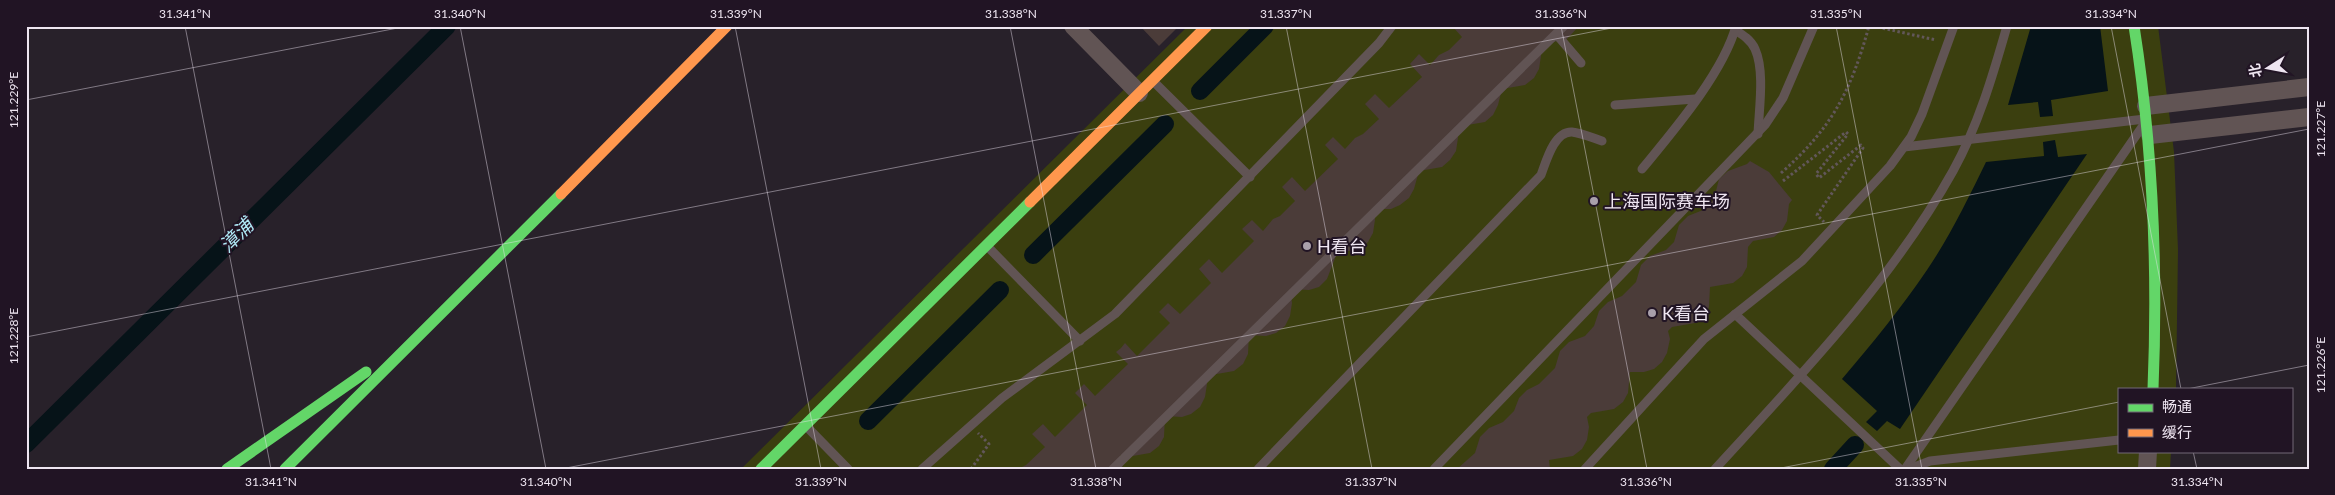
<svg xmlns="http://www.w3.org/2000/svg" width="2335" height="495" font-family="Lato,'Noto Sans SC',sans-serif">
<rect width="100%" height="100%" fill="#28212a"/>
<polygon fill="#3b3f0f" points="1188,26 2158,26 2174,152 2178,250 2176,389 2119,389 2119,451 2171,451 2170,469 741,469"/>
<g fill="#061318">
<polygon points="2031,26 2100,26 2108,91 2051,100 2053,116 2040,117 2038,102 2008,105"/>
<path d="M 2055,140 L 2058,157 L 2087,154 L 1900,429 L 1887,421 L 1877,431 L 1866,422 L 1877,411 L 1842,379 C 1872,344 1901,308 1927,270 C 1950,236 1968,199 1986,162 L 2044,156 L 2043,142 Z"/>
</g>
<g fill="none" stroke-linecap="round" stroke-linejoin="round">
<g stroke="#061318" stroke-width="18">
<polyline points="1200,91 1265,26"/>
<polyline points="1033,255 1165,124"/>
<polyline points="868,421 1000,290"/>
<polyline points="26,444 447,26"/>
<polyline points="1833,469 1855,445"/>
</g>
</g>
<g fill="#4b3c39">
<polygon points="1140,26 1179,26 1159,46"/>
<polygon points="1452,26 1579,26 1567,39 1539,45 1541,56 1539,69 1534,78 1525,85 1502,89 1498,105 1493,115 1485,122 1456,127 1458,138 1456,151 1450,160 1442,167 1419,171 1414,189 1409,198 1400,205 1391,209 1374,209 1375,220 1373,233 1368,242 1360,249 1337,253 1327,279 1319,287 1309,290 1290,289 1292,303 1290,316 1285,326 1276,333 1266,336 1249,335 1248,354 1243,364 1234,371 1211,375 1205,373 1207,384 1205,397 1200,407 1191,414 1182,417 1165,416 1164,437 1159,446 1150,453 1127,457 1120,455 1123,469 1018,469 1026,465 1045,447 1032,434 1043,424 1055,437 1087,405 1075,393 1084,384 1095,396 1128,364 1116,352 1121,348 1125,343 1137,356 1170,323 1159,312 1168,303 1180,314 1211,283 1199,269 1209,259 1222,273 1254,241 1242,229 1252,220 1263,231 1273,219 1280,216 1295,201 1282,187 1292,177 1305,191 1338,159 1325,145 1333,137 1345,149 1355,138 1363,134 1379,119 1365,104 1375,94 1389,108 1422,77 1410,64 1419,54 1430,65 1439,55 1449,50 1462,37"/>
<polygon points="1750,161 1769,172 1792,200 1789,204 1787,221 1782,230 1774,237 1753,241 1748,247 1747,267 1742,276 1733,283 1710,287 1709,307 1704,316 1695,323 1672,327 1668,331 1670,339 1667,353 1662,362 1654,369 1644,372 1630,372 1628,393 1623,402 1614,409 1591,413 1587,417 1589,427 1587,440 1582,449 1573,456 1549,460 1550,469 1457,469 1475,453 1480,437 1489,428 1503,422 1514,411 1519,398 1527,390 1539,384 1555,368 1560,351 1569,342 1585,336 1594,326 1599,311 1608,302 1622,296 1636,282 1641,265 1650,256 1666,250 1674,242 1679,225 1688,216 1703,210 1714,199 1719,179 1728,171 1747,164"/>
</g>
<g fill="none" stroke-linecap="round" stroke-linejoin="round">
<g stroke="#62575a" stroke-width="3" stroke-dasharray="2.5 2.5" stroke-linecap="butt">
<polyline points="1873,26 1936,40"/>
<path d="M 1781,173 C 1832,128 1851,91 1869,26"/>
<polyline points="1783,181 1846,132 1848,134 1816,174 1819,178 1861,145 1863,148 1817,215 1824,222"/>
<polyline points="971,469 989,444 978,433"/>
</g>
<g stroke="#615454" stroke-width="9">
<path d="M 1735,30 C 1743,35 1751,40 1755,49 C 1765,71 1759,109 1758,134"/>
<polyline points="1557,35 1581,63"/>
<polyline points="1153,81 1250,177"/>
<polyline points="1615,105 1695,99"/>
<polyline points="1904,147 2145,119"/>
<path d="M 1642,169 C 1674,130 1723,73 1736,26"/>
<polyline points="987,246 1080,341"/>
<polyline points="1735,314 1900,469"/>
<polyline points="806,426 848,469"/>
<polyline points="922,469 1002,398 1115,314 1379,43 1392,26"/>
<polyline points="1113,469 1564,26"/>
<path d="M 1258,469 L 1541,175 C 1546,162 1554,131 1572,132 C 1581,133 1593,138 1602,141"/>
<polyline points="1434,469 1765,125 1783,98 1814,26"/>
<polyline points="1585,469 1704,339 1802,261 1890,166 1911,137 1922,114 1954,26"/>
<path d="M 1715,469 C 1800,376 1891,282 1953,171 C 1978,126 1993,75 2007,26"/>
<polyline points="1905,469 2142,127"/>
<polyline points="1909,469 1930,461 2119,440"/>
</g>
<g stroke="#615454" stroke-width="18">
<polyline points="1073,26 1139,93"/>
<polyline points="2146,106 2309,87"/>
<polyline points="2150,135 2309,117"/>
<polyline points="2147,469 2148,451"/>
</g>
<g stroke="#63d668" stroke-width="11">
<path d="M 2134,26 C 2153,147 2158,267 2153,389"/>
<polyline points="227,469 366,372"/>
<polyline points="285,469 561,194"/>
<polyline points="761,469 1030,202"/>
</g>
<g stroke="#ff974d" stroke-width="11">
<polyline points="561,194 727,26"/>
<polyline points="1030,202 1207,26"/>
</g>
</g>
<path fill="none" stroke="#eee5f1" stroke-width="1" stroke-opacity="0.45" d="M 185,26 L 271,469M 460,26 L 546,469M 735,26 L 821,469M 1010,26 L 1096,469M 1286,26 L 1372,469M 1561,26 L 1647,469M 1836,26 L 1922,469M 2111,26 L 2181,389M 26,100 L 408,26M 26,337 L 1622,26M 2187,389 L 2309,365M 2193,451 L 2197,469M 561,469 L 2309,129M 1776,469 L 2119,402"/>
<g fill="#a9a0ab" stroke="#211424" stroke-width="2">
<circle cx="1594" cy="201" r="5"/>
<circle cx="1307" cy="246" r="5"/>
<circle cx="1652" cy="313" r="5"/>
</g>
<g text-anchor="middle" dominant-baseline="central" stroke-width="4" stroke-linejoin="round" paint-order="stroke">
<g font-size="18" fill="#eee5f1" stroke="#211424" text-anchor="start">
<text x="1604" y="201">上海国际赛车场</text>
<text x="1317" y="246">H看台</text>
<text x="1662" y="313">K看台</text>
</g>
<g font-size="19" font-style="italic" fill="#afe9f6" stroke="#211424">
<text transform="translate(236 235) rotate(-45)">漳浦</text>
</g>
</g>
<rect width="2335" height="495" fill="none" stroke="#211424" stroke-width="55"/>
<rect x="2118" y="388" width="175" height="65" fill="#211424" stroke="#736876"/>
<rect x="2128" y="404" width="25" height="8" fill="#63d668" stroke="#736876"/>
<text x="2162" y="412" font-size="15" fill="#eee5f1">畅通</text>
<rect x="2128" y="429" width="25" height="8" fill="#ff974d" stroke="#736876"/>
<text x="2162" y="438" font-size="15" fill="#eee5f1">缓行</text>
<g transform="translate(2268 68) rotate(259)" stroke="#211424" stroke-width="4" paint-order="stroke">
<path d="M0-4L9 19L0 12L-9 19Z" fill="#eee5f1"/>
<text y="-8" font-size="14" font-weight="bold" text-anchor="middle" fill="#eee5f1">北</text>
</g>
<rect x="28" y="28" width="2280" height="440" fill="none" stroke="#eee5f1" stroke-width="2"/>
<g font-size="12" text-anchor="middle" fill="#eee5f1">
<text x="185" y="18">31.341°N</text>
<text x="460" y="18">31.340°N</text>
<text x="736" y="18">31.339°N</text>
<text x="1011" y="18">31.338°N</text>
<text x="1286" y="18">31.337°N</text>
<text x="1561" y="18">31.336°N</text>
<text x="1836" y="18">31.335°N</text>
<text x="2111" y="18">31.334°N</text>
<text transform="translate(14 100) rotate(-90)" y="4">121.229°E</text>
<text transform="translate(2321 129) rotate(-90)" y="4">121.227°E</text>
<text transform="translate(14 336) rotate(-90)" y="4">121.228°E</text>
<text transform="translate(2321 365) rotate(-90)" y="4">121.226°E</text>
<text x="271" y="486">31.341°N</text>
<text x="546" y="486">31.340°N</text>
<text x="821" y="486">31.339°N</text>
<text x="1096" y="486">31.338°N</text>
<text x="1371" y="486">31.337°N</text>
<text x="1646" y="486">31.336°N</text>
<text x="1921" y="486">31.335°N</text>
<text x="2197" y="486">31.334°N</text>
</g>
</svg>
